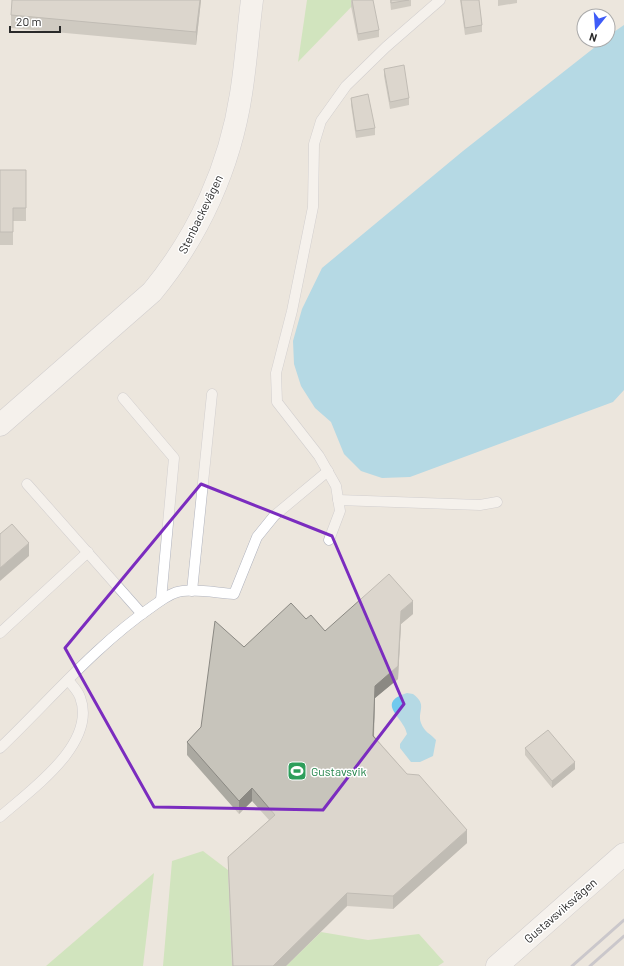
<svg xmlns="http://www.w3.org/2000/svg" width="624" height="966" font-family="Barlow,sans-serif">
<rect width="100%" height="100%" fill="#ece6dd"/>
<g fill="#b0e29a">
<polygon points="307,0 358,0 298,62"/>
<polygon points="203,851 228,870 232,966 163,966 172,861"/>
<polygon points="154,873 143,966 46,966"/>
<polygon points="321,932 368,940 419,934 444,962 438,966 286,966"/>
</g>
<g fill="#71c9ed">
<polygon points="624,25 624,390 613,402 410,477 382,478 361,471 344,454 331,422 315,408 301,386 294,364 293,341 302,309 322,268 463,151 604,40 608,40 608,36"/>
<path d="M 407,693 L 413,694 C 428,705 417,711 421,723 C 424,732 431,734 436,740 L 433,756 L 420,762 L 411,762 L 400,748 L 400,744 L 407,734 C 405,718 374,703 407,693 Z"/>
</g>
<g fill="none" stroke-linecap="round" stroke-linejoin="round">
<g stroke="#b0b3be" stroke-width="11">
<g id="lane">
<polyline points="123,398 174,458 161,600"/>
<polyline points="27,484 142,614"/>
<polyline points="338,500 480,505 497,502"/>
<polyline points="329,540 340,511 336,486 319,456 277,402 276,373 292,311 313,207 314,144 321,121 346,86 386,47 440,0"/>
<polyline points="192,591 212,394"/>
<polyline points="0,633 88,552"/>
<path d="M 0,748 C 50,700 96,645 153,606 C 162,600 171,592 182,591 C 199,589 218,593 234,594 L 257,537 L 274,516 L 328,471"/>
<path d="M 0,817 C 29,791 98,744 80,697 C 78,691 72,685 68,680"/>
</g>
</g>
<g stroke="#b0b3be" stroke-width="23">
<g id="secondary">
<path d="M 0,425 L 152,292 C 199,235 230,166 241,94 C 246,63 248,31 252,0"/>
<polyline points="497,966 624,854"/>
</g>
</g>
<use href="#lane" stroke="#fff" stroke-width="10"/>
<use href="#secondary" stroke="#fff" stroke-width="22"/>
<g stroke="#9fa2b5" stroke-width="3">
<polyline points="572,966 624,920"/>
<polyline points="590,966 624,936"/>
</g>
</g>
<g fill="#aba9a1">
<polygon points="201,0 196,45 11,28 11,15"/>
<polygon points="351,0 379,30 379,37 358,41 351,6"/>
<polygon points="390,0 411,0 411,6 391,10"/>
<polygon points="460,0 479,0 482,25 482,32 465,35"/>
<polygon points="498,0 517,0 517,3 498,6"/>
<polygon points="384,69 409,98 409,105 390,109 384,76"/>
<polygon points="351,98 375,128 375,135 356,138 351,105"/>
<polygon points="0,170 26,170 26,221 13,221 13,245 0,245"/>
<polygon points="413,614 401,624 398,679 375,698 374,736 467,843 393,909 347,906 286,966 232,966 228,870 228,857 269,820 252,801 239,814 187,755 187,742 201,727 244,647 306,619 325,631"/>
<polygon points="525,748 575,769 552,788 525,755"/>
</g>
<g fill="#8b8983">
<polygon points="200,0 201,0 196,45 196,32"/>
<polygon points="29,543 29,556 0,581 0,568"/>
<polygon points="413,601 413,614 401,624 398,679 375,698 373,749 375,686 401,611"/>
<polygon points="575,762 575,769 552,788 552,781"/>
<polygon points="252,788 252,801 239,814 239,801"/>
<polygon points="467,830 467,843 393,909 393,896"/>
<polygon points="347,893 347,906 286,966 273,966"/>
</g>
<g fill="#c7c4bb" stroke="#8b8983">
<polygon points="12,0 200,0 196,32 11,15"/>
<polygon points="352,0 373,0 379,30 358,34"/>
<polygon points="391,0 409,0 391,3"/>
<polygon points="461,0 479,0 482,25 465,28"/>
<polygon points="404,65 409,98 390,102 384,69"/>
<polygon points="368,94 375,128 356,131 351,98"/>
<polygon points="0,170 26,170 26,208 13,208 13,232 0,232"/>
<polygon points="12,524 29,543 0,568 0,534"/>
<polygon points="389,574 413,601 401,611 398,666 375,686 373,736 407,774 419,775 467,830 393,896 347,893 273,966 233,966 228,857 275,815 252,788 239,801 187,742 201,727 215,621 244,647 291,603 306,619 311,615 325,631"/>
<polygon points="548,730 575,762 552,781 525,748"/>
</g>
<path d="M0 0H624V966H0ZM 201,484 L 332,536 L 404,704 L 323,810 L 154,807 L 65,648 Z" fill="#ece6dd" fill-opacity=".55" fill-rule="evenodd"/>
<path fill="none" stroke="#7b2cbf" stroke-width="3" stroke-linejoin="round" d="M 201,484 L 332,536 L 404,704 L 323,810 L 154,807 L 65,648 Z"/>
<defs>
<g id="stadium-square" transform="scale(1)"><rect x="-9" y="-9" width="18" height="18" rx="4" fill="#2e9e5b" stroke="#fff"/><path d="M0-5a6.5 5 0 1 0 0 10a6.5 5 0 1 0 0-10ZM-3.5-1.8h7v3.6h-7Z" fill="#fff"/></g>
</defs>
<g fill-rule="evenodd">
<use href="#stadium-square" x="297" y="771"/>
</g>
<g text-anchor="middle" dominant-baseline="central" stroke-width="3" stroke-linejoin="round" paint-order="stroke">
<g font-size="12" fill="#2a2a2a" stroke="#fff">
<text transform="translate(200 214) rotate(-64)">Stenbackevägen</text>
<text transform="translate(560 910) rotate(-41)">Gustavsviksvägen</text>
</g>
<g font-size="12" fill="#27864d" stroke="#fff" text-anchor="start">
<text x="311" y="771">Gustavsvik</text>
</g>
</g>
<g transform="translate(596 28) rotate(197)"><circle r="19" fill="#ffffff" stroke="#aaaaaa"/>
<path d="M0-3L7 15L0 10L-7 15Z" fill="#3e5cf8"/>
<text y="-6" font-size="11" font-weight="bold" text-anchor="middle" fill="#2a2a2a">N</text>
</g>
<path d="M10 26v6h50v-6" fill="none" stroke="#2a2a2a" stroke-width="2"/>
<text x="16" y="26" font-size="12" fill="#2a2a2a" stroke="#ffffff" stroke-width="3" paint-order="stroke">20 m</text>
</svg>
